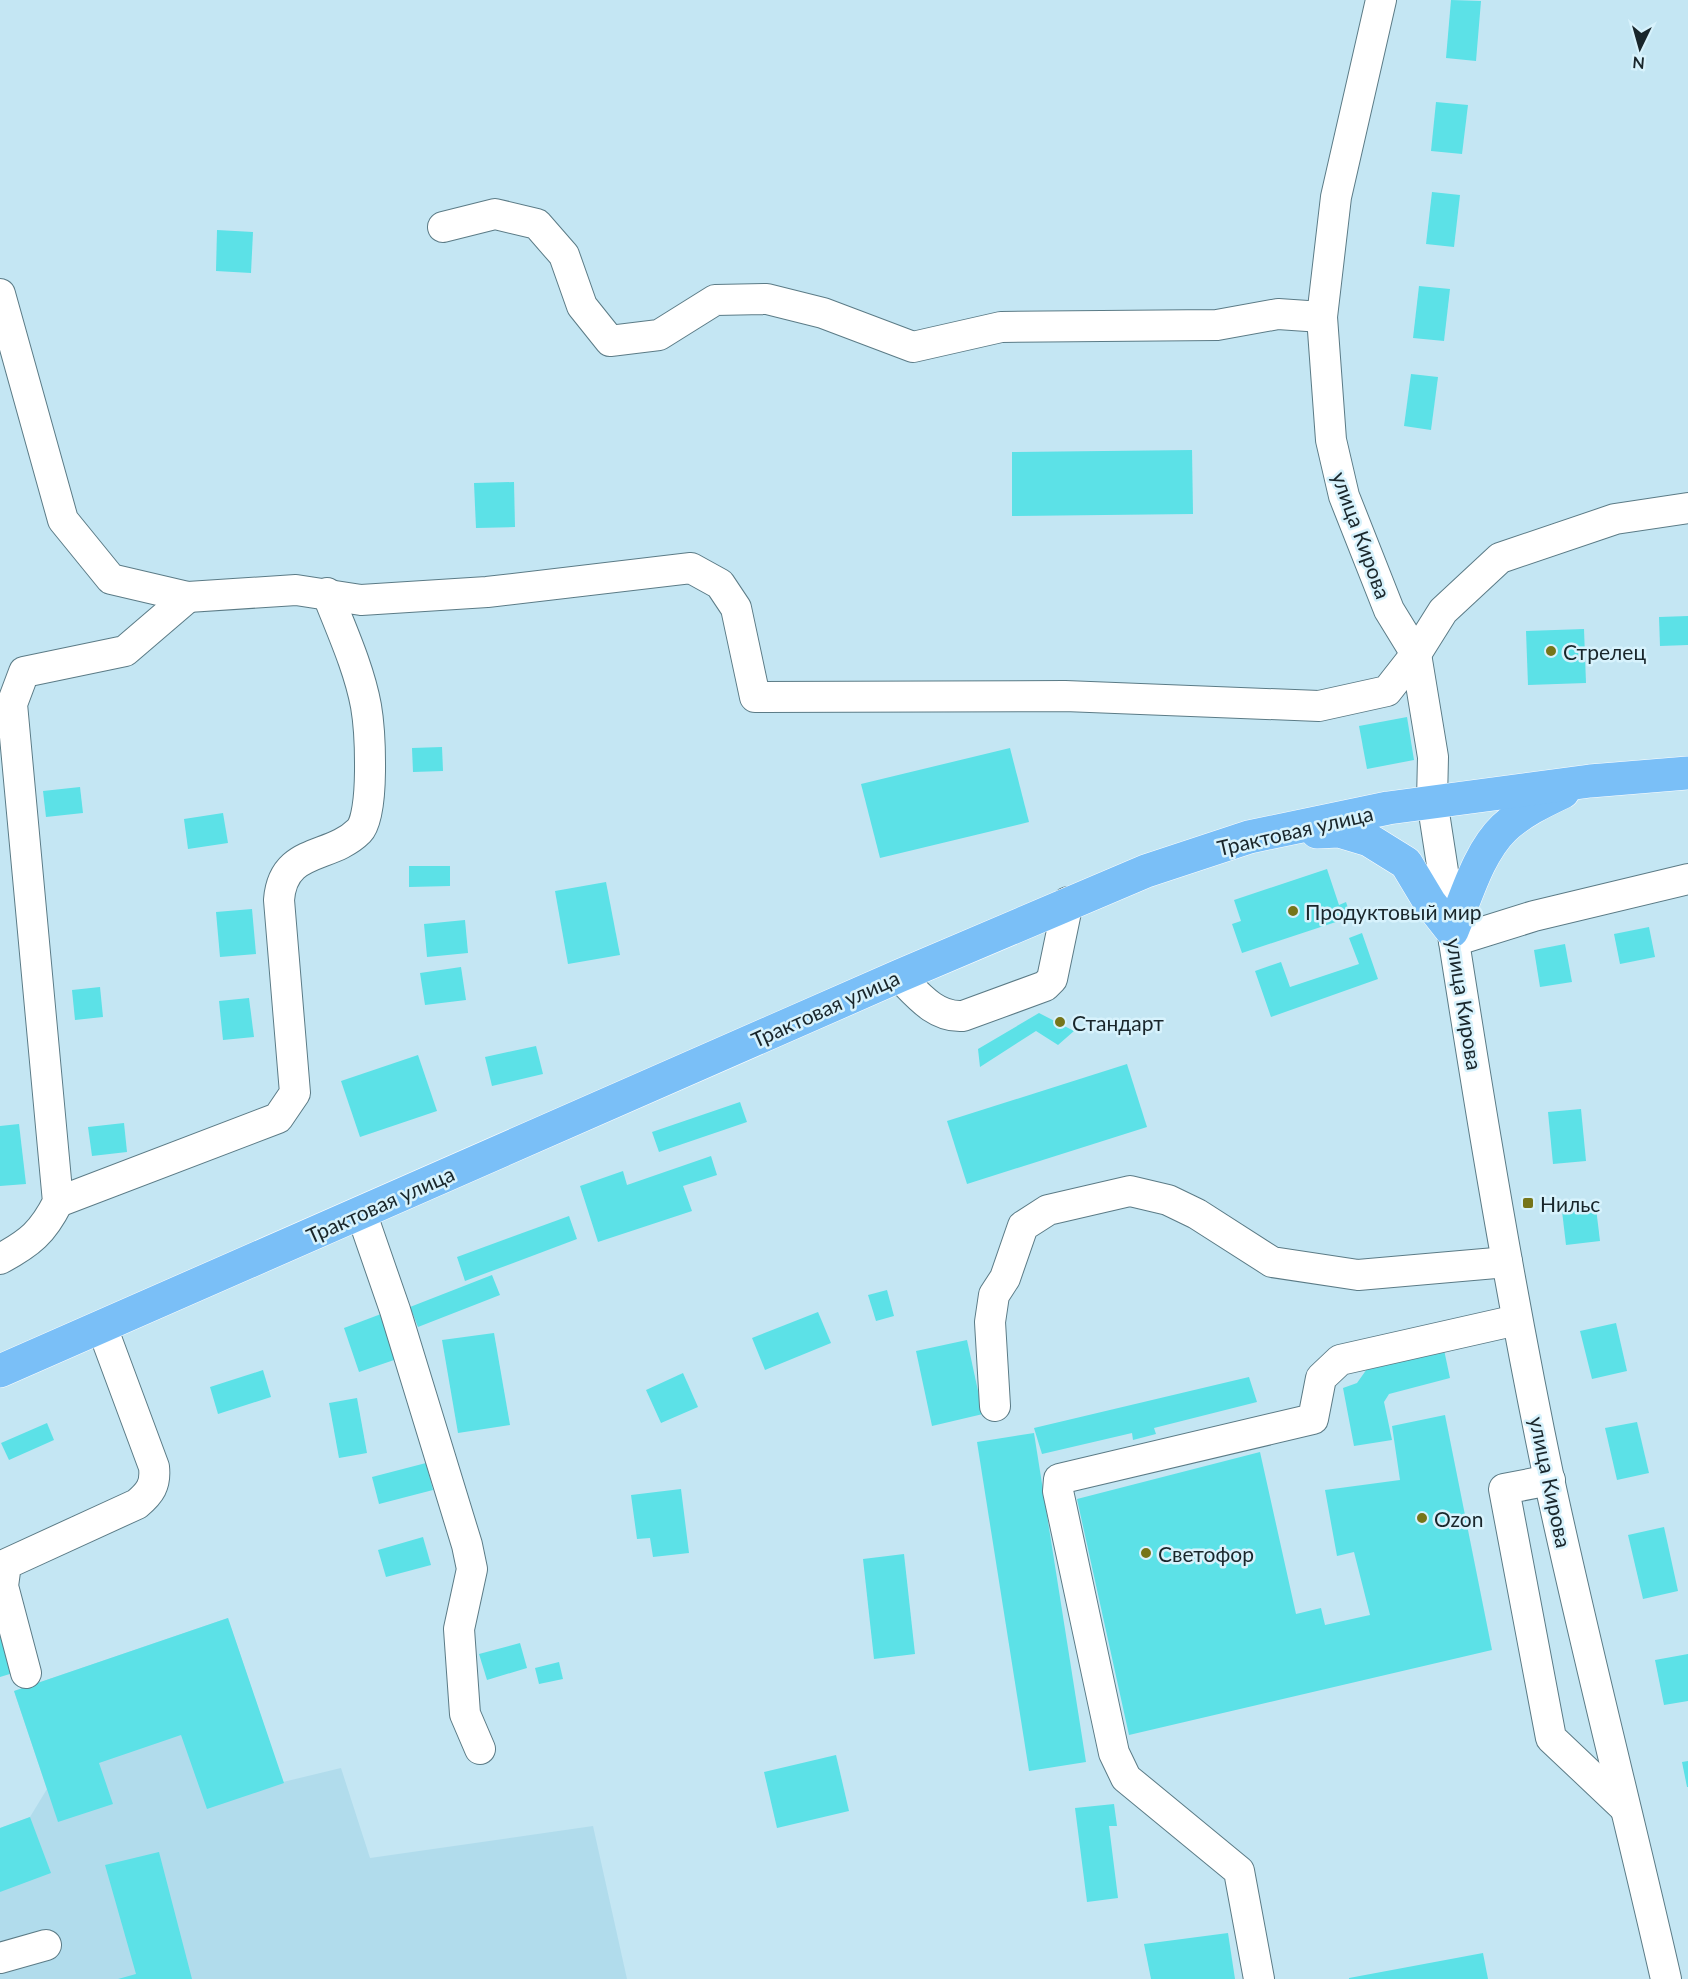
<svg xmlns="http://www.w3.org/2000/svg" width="1688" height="1979" font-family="Lato,sans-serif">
<rect width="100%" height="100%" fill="#c4e6f3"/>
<polygon fill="#b1dcec" points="228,1618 283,1782 341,1768 370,1858 593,1826 627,1979 0,1979 0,1828 30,1817 47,1789 14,1691"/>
<g fill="#5ce1e7">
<polygon points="1451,0 1481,1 1476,61 1446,58"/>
<polygon points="1436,102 1468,105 1462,154 1431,151"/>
<polygon points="1432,192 1460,195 1454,247 1426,244"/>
<polygon points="217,230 253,232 251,273 216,271"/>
<polygon points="1419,286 1450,289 1444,341 1413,338"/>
<polygon points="1411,374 1438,377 1431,430 1404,426"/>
<polygon points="1192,450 1193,514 1012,516 1012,452"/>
<polygon points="514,482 515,527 476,528 474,483"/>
<polygon points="1688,616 1688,645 1660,646 1659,617"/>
<polygon points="1584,629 1586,683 1528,685 1526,631"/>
<polygon points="1407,717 1414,760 1367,769 1359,726"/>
<polygon points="442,747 443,771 413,772 412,748"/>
<polygon points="1010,748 1029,822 880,858 861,784"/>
<polygon points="80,787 83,813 46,817 43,791"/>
<polygon points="223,813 228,843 188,849 184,819"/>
<polygon points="409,866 450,866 450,886 409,887"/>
<polygon points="1327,869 1339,905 1346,902 1351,917 1242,953 1232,924 1241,921 1234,900"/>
<polygon points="606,882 620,955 568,964 555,891"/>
<polygon points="252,909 256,954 220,957 216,912"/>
<polygon points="465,920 468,953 427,957 424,924"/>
<polygon points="1649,927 1655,957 1620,964 1614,934"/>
<polygon points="1362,933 1378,979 1271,1017 1255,971 1281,962 1290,987 1359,964 1349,938"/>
<polygon points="1565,944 1572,982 1540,987 1534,950"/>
<polygon points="461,967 466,1000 425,1005 420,973"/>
<polygon points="100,987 103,1017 75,1020 72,990"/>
<polygon points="249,998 254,1037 223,1040 219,1001"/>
<polygon points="1039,1013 1074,1031 1058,1045 1036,1031 980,1067 978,1049"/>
<polygon points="536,1046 543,1074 492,1086 485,1057"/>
<polygon points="418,1055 437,1111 360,1137 341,1081"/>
<polygon points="1127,1064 1147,1127 967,1184 947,1121"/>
<polygon points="740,1102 747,1122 659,1152 652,1132"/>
<polygon points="1581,1109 1586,1161 1553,1164 1548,1112"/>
<polygon points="124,1123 127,1152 92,1156 88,1127"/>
<polygon points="19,1124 26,1184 0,1186 0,1126"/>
<polygon points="711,1156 717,1175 683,1186 692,1211 598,1242 580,1186 623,1171 627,1185"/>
<polygon points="1596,1208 1600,1241 1566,1245 1562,1211"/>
<polygon points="569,1216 577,1239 465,1281 457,1257"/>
<polygon points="492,1275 500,1295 418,1327 410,1307"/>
<polygon points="887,1290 894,1316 876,1321 868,1295"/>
<polygon points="818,1312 831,1343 765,1370 752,1338"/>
<polygon points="381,1314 397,1359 359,1372 344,1328"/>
<polygon points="1616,1323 1627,1371 1592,1379 1580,1331"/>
<polygon points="494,1333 510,1425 458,1433 442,1340"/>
<polygon points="967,1340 983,1414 932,1426 916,1351"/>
<polygon points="1443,1345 1450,1378 1389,1394 1384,1402 1392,1440 1354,1446 1343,1388 1357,1383 1374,1359"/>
<polygon points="263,1370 271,1397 218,1414 210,1387"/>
<polygon points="683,1373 698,1407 661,1423 646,1390"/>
<polygon points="1249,1377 1257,1402 1154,1428 1156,1434 1133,1440 1132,1433 1042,1454 1034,1428"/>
<polygon points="357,1398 367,1453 339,1458 329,1403"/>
<polygon points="1445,1415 1492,1650 1129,1735 1077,1499 1260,1452 1296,1614 1321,1608 1325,1625 1370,1615 1354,1552 1337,1556 1325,1490 1400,1480 1392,1426"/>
<polygon points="1637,1422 1649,1473 1617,1480 1605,1428"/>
<polygon points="47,1423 54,1440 9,1460 1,1443"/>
<polygon points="1034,1433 1086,1762 1029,1771 977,1442"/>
<polygon points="426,1463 433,1490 379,1504 372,1477"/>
<polygon points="681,1489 689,1553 653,1557 650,1538 637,1539 631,1495"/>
<polygon points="1664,1527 1678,1591 1643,1599 1628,1535"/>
<polygon points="423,1537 431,1565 386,1577 378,1550"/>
<polygon points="904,1554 915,1654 874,1659 863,1559"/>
<polygon points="228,1618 284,1783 207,1809 181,1735 99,1763 113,1804 58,1822 14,1691"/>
<polygon points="0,1636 13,1673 0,1677"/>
<polygon points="520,1643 527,1668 487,1680 479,1654"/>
<polygon points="1688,1654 1688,1701 1664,1705 1655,1660"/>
<polygon points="559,1662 563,1679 539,1684 535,1668"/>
<polygon points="836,1755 849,1811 777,1828 764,1772"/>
<polygon points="1688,1761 1688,1787 1687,1787 1682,1762"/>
<polygon points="1114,1804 1117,1826 1109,1826 1118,1898 1087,1902 1075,1808"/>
<polygon points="30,1817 51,1873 0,1892 0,1828"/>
<polygon points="159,1852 192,1979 118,1979 136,1974 105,1865"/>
<polygon points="1228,1933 1235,1979 1151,1979 1144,1944"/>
<polygon points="1483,1953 1488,1979 1349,1979 1349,1978"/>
</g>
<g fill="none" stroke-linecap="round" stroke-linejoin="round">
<g stroke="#5b7b86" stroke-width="32">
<g id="minor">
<path d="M 1381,0 L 1336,197 L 1322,317 L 1331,440 L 1344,496 L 1389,610 L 1416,654 L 1433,757 L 1432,800 C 1467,1027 1502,1254 1549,1479 C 1585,1647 1628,1812 1666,1979"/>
<polyline points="443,227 495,214 537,224 564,255 582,306 610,341 659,335 715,300 767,299 823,313 913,347 1001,327 1217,325 1278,314 1322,317"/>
<polyline points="0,294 63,520 111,579 188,597 296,590 361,600 487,592 691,568 720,584 736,608 755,697 1065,696 1319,706 1387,691 1416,654 1443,611 1500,558 1615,519 1688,508"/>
<polyline points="1454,941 1534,916 1688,879"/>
<path d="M 899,976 C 917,994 935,1018 963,1016 L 1045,986 L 1052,979 L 1068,902"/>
<path d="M 58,1202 L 278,1118 L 295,1093 L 279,900 C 283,847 330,860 359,831 C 375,815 370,729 366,706 C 359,668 341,629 327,593"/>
<polyline points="361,1212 395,1310 467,1545 472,1569 459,1629 465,1714 480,1749"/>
<path d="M 0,1259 C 30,1243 43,1232 58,1202 L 12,704 L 24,672 L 125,651 L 188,597"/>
<polyline points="995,1406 990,1322 994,1295 1005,1278 1023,1226 1048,1210 1130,1191 1168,1200 1197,1214 1272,1262 1358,1275 1507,1262"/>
<polyline points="1550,1480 1504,1489 1551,1738 1624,1807"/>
<path d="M 26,1673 L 3,1586 L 6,1564 L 137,1504 C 150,1493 156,1485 154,1467 L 102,1327"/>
<polyline points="0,1958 46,1945"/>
<polyline points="1259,1979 1239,1871 1126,1778 1114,1753 1058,1491 1059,1479 1313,1419 1321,1378 1340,1360 1517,1320"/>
</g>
</g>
<g stroke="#fff" stroke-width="34">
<g id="highway">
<path d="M 1317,832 L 1339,831 L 1369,840 L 1406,863 L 1430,903 L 1452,931 C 1466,898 1478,853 1504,828 C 1521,812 1542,802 1563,792"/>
<polyline points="0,1371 899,976 1146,871 1249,837 1388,808 1590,781 1688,773"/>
</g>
</g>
<use href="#minor" stroke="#fff" stroke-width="30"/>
<use href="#highway" stroke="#7abff7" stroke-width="33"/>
</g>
<g fill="#76751a" stroke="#d7f2fc" stroke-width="2">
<circle cx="1551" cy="651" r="6"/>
<circle cx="1293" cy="911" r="6"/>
<circle cx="1060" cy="1022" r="6"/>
<rect x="1522" y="1197" width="12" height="12" rx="3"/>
<circle cx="1422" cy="1518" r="6"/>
<circle cx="1146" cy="1553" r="6"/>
</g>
<g text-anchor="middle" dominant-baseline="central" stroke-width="5" stroke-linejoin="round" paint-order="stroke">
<g font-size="21" fill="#19262b" stroke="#d7f2fc">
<text transform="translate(1362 535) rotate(70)">улица Кирова</text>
<text transform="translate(1295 830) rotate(-13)">Трактовая улица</text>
<text transform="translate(1465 1004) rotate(81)">улица Кирова</text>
<text transform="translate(825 1008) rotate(-24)">Трактовая улица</text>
<text transform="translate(380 1204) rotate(-24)">Трактовая улица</text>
<text transform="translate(1551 1482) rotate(78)">улица Кирова</text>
</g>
<g font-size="21" fill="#19262b" stroke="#d7f2fc" text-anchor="start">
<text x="1563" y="651">Стрелец</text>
<text x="1305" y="911">Продуктовый мир</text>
<text x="1072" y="1022">Стандарт</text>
<text x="1540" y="1203">Нильс</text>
<text x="1434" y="1518">Ozon</text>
<text x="1158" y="1553">Светофор</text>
</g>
</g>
<g transform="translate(1640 48) rotate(185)" stroke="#d7f2fc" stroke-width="4.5" paint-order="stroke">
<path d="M0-4.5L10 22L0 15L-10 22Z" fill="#19262b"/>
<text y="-9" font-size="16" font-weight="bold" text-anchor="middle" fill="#19262b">N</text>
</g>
</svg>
